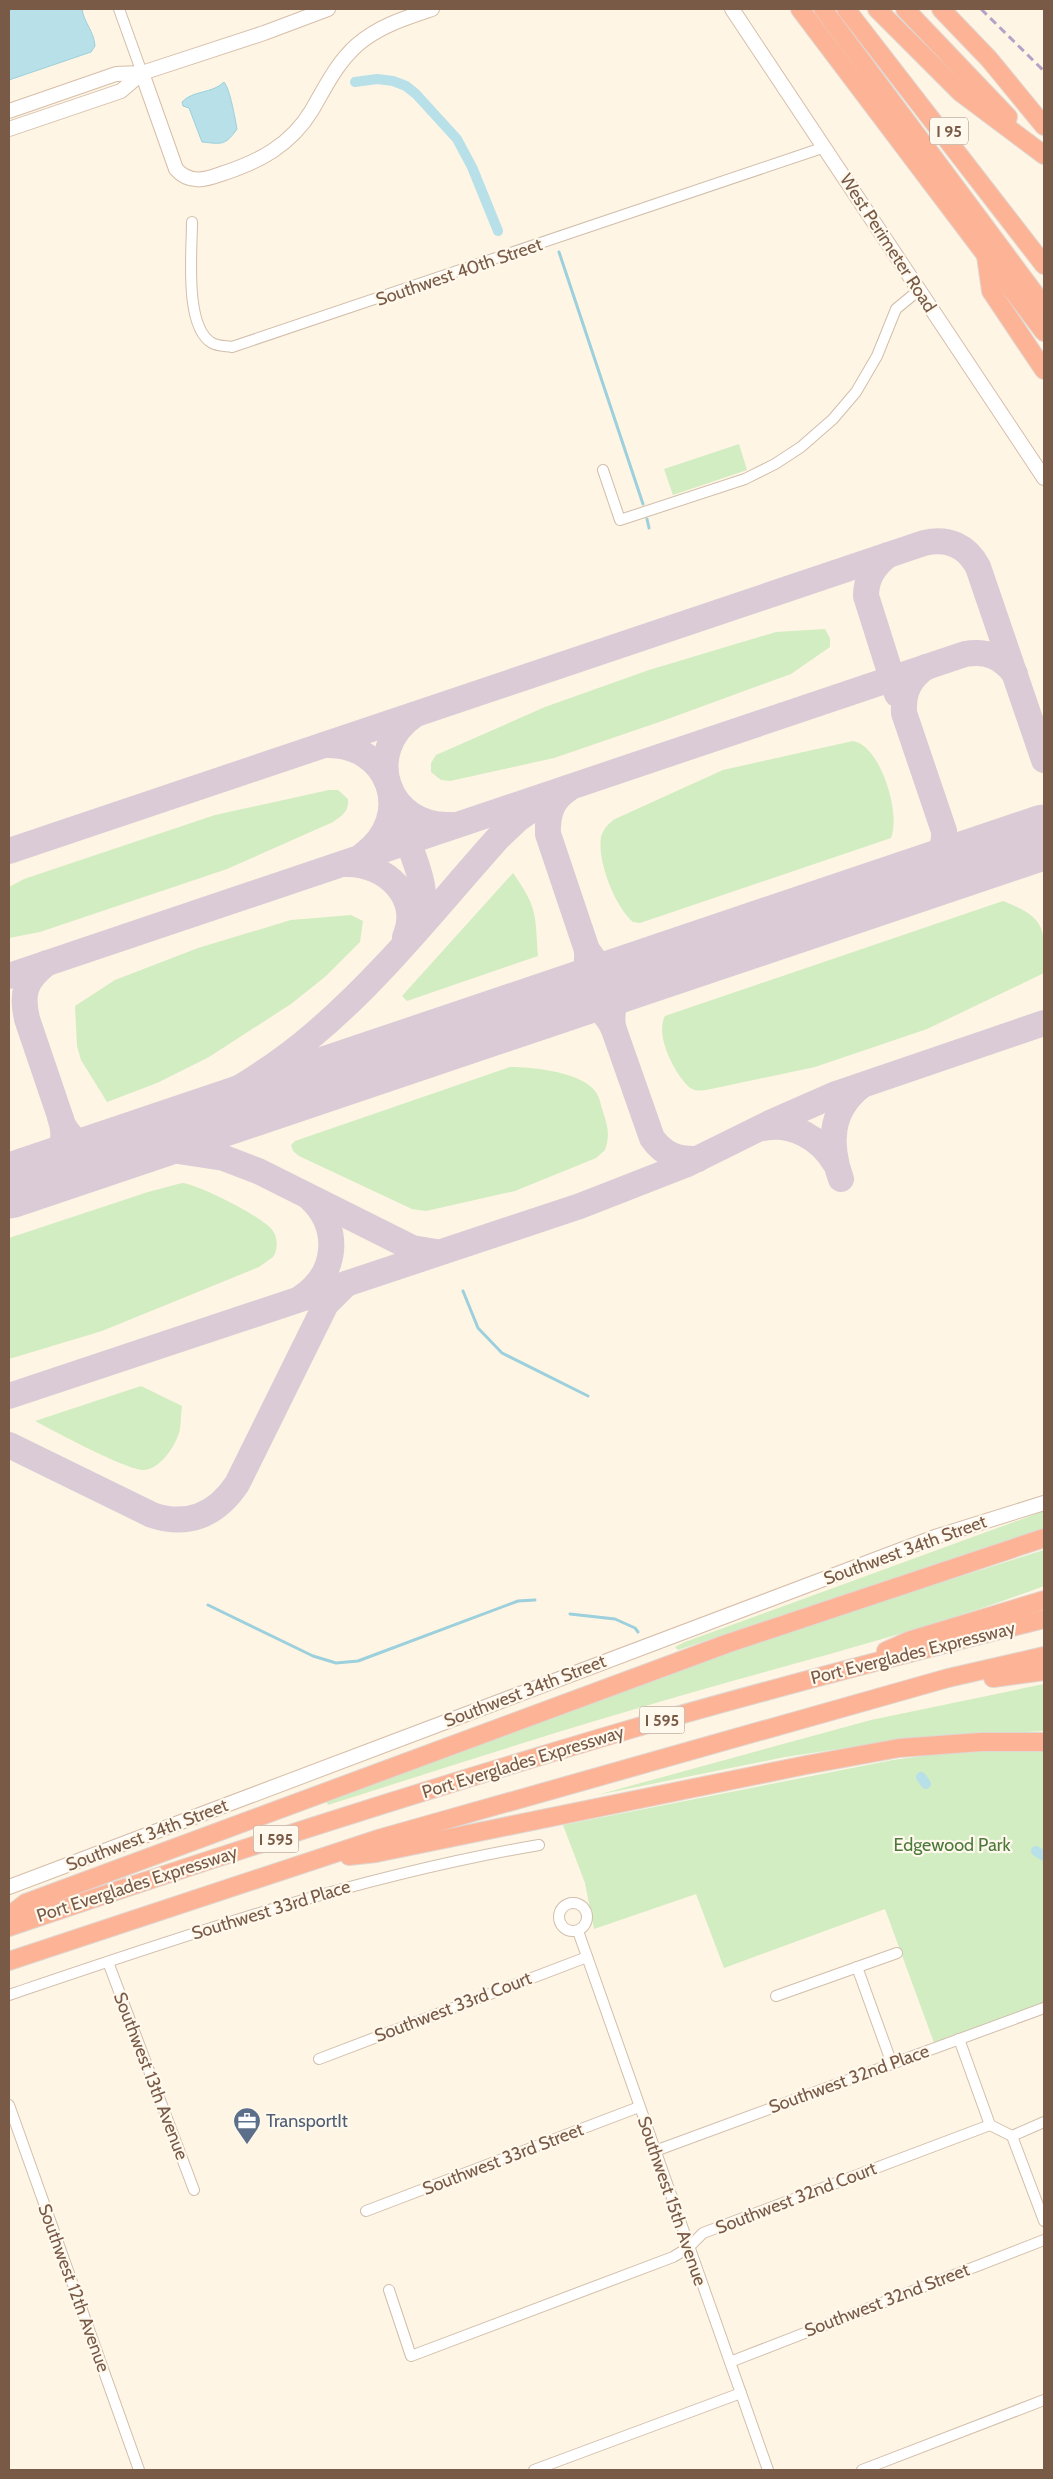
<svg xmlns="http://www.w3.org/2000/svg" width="1053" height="2479" font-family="Cabin,sans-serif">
<rect width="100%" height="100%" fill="#fef5e4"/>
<g fill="#d1edc1">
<polygon points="739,444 747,470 673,495 664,469"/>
<polygon points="825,629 830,638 830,647 791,674 665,720 554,758 450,781 441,780 431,772 431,763 436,755 545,707 649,670 776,632"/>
<path d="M 853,741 C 881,746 901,814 891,838 L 640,923 L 633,922 C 615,907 597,861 601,837 C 603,829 609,823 615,819 L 723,770 Z"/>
<path d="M 329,790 L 338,790 L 348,799 C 349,812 342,815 333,822 L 227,869 L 40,932 L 9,938 L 9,887 L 24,879 L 215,815 Z"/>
<path d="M 513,873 C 538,908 535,915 538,956 L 407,1001 L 402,996 Z"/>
<path d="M 1003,901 C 1048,919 1044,928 1044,973 L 927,1029 L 815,1067 L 706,1090 C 699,1091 692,1091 687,1085 C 673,1070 655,1035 665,1016 Z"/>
<polygon points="351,915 363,921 360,942 326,976 291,1004 209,1057 157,1083 107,1102 81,1060 77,1046 75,1006 115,980 198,948 291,920"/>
<path d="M 510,1067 C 533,1067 585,1072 597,1094 C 600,1099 601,1106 603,1112 C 608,1127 610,1135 605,1150 L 596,1158 L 515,1191 L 426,1211 L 412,1209 L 299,1156 L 293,1151 L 291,1145 L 295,1141 Z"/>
<path d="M 182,1183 C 198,1184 265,1218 273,1231 C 278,1239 278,1249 273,1257 L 259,1267 L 102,1331 L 9,1359 L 9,1238 L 148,1192 Z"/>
<path d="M 141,1386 L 182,1406 C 181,1413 181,1421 180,1429 C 177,1444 161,1469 144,1470 C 128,1471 54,1431 35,1421 Z"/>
<polygon points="1044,1511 1044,1528 678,1650 675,1647 685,1642"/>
<path d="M 1044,1550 L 1044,1586 C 931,1629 813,1658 697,1691 C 573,1726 451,1766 328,1805 L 326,1800 L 589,1701 L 869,1605 Z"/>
<polygon points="1044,1684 1044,1731 912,1738 785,1757 597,1795 871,1720"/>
<polygon points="998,1751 1044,1752 1044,2008 936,2048 885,1909 724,1968 696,1894 594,1929 585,1883 563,1825 893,1760 938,1754"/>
</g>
<g fill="#b7e0e9" stroke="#9cd0dc">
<path d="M 9,9 L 82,9 C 84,23 94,31 95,46 L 91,52 L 9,80 Z"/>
<path d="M 224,82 C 230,89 235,118 237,129 C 225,146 222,144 202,142 L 189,108 L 183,106 L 182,102 C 193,90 212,94 224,82 Z"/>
</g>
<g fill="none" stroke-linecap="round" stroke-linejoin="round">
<g stroke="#9cd0dc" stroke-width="3">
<polyline points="559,252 643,504"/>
<polyline points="647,519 649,528"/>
<polyline points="463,1291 478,1328 502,1353 588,1396"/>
<polyline points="208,1605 313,1656 336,1663 358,1661 518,1601 535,1600"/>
<polyline points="570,1614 615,1619 635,1628 638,1632"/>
</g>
<g stroke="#b7e0e9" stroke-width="10">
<polyline points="355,82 377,79 393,81 406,86 416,94 457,139 472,167 498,231"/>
<polyline points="921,1777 926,1784"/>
<polyline points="1036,1851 1044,1856"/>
</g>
<g stroke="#dbcbd6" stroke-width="26">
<path d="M 888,555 C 874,566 866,578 866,596 L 897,694"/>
<path d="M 414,715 C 361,752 387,828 451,825"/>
<path d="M 325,745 C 390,742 416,817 363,855"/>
<path d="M 567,790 C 551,800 547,816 548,834 L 587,950 L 595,961 L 616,973 L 631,973 L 655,968"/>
<path d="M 402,825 C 413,858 434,894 417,928"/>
<path d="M 9,851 L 924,543 C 948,537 967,546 978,567 L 1044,760"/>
<polyline points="995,854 1034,838 1044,830"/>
<path d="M 346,864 C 385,863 422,897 405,937"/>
<path d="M 913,881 C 933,869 945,856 944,831 L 904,713 C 903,692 909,679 926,667"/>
<path d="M 47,963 C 25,980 21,993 27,1019 L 63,1125 C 73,1143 86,1148 106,1153"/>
<path d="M 648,972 C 624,984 609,998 613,1027 L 652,1138 C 664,1155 678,1160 698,1159"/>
<path d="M 9,976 L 965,654 C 987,650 1002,657 1015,674"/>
<path d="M 555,1002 C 583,1000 599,1000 613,1027"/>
<path d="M 555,1002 C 577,989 589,977 587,950"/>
<path d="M 763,1128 C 792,1122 820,1138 835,1163"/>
<path d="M 149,1139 C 206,1108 264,1077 313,1035 C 382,977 438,905 498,838 L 518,819 L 538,805"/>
<polyline points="112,1151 165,1149 224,1158 258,1171 412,1248 436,1252"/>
<path d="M 41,1175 C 60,1158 69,1143 60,1117"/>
<path d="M 841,1179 C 829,1145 829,1111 861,1086"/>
<path d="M 302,1297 C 338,1273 341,1227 310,1198"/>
<polyline points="9,1396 580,1206 685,1165 770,1123 836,1094 1044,1023"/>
<path d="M 9,1445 L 152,1515 C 188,1527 216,1515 237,1484 L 326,1304 L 346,1284"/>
</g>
<polyline stroke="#dbcbd6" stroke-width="65" points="9,1186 1044,837"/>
<g stroke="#d2beab" stroke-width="12">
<g id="street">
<polyline points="119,9 142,73"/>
<path d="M 192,222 C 192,251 184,327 212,343 C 217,346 226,346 232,347 L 825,147"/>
<polyline points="603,470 620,520 745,479 775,464 801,447 833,419 856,392 877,356 896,309 919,290"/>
<circle cx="573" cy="1917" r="14"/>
<polyline points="578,1931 768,2470"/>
<polyline points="108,1962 194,2190"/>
<polyline points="857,1967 892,2064"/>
<path d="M 9,1995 C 183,1936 357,1876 539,1845"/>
<polyline points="776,1996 897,1953"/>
<polyline points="959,2039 990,2125 1012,2136 1044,2221"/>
<polyline points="319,2059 587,1957"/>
<polyline points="9,2105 139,2470"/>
<polyline points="1012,2136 1044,2122"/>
<polyline points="655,2151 1044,2008"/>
<polyline points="366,2211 639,2107"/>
<polyline points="389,2290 411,2356 673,2257 688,2248 703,2233 990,2125"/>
<polyline points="730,2362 1044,2240"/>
<polyline points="534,2470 741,2393"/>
<polyline points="862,2470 1044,2400"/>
</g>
</g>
<g stroke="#d6bea9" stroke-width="16">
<g id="secondary">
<polyline points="732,9 1044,478"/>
<path d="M 142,73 L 176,169 C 189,184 205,180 221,174 C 259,162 291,145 312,110 C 326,86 336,64 357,45 C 379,26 405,18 432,9"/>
<polyline points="9,111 116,74 142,73 264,33 328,9"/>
<polyline points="9,129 121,91 142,73"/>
<polyline points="9,1887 935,1537 1044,1503"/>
</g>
</g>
<g stroke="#dfd7d3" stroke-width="20">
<g id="highway">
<polyline points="800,9 1044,332"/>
<polyline points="823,9 1044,306"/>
<polyline points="846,9 1044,265"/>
<polyline points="877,9 960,92 1044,155"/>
<polyline points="905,9 1008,117"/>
<polyline points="941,9 989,59 1044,126"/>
<polyline points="986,256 991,291 1044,370"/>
<polyline points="886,1651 911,1640 1044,1600"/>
<polyline points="993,1678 1044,1671"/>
<polyline points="349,1856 376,1853 806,1765 899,1748 981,1742 1044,1742"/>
<polyline points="9,1916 26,1903 726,1644 1044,1538"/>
<path d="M 9,1927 C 209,1859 411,1794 614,1734 C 757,1692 900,1655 1044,1619"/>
<polyline points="9,1961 378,1839 948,1678 1044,1656"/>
</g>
</g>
<use href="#street" stroke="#fff" stroke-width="10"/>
<use href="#secondary" stroke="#fff" stroke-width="14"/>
<use href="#highway" stroke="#fdb496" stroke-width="18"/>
<polyline stroke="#b8a1c9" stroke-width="3" stroke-dasharray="8 5" stroke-linecap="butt" points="981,9 1044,71"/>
</g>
<defs>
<g id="office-pin" transform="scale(1.4375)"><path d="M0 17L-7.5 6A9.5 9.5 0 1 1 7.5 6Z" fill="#5c6f8a" stroke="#fff8ec"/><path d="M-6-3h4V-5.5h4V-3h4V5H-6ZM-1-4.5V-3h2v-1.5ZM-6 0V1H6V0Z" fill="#fff"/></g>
</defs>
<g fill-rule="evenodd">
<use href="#office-pin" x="247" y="2121"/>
</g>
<g text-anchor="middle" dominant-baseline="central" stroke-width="4.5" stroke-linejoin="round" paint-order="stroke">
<g fill="#fff8ec" stroke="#a08978" stroke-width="1">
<rect x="930" y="117.5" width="38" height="27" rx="4"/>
<rect x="639.5" y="1706.5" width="45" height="27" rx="4"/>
<rect x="253.5" y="1825.5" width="45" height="27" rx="4"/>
</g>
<g font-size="16" font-weight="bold" fill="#785a47">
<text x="949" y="131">I 95</text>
<text x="662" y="1720">I 595</text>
<text x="276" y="1839">I 595</text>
</g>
<g font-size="18" fill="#785a47" stroke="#fff8ec">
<text transform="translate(888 243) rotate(57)">West Perimeter Road</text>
<text transform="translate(459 272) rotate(-19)">Southwest 40th Street</text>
<text transform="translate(905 1550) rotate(-20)">Southwest 34th Street</text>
<text transform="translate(913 1653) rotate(-14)">Port Everglades Expressway</text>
<text transform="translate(525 1691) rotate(-21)">Southwest 34th Street</text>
<text transform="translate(523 1762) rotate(-17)">Port Everglades Expressway</text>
<text transform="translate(147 1835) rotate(-21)">Southwest 34th Street</text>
<text transform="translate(137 1884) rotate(-18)">Port Everglades Expressway</text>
<text transform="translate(271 1910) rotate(-17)">Southwest 33rd Place</text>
<text transform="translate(453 2007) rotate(-21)">Southwest 33rd Court</text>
<text transform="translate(151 2076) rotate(69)">Southwest 13th Avenue</text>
<text transform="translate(849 2079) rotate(-20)">Southwest 32nd Place</text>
<text transform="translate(503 2159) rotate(-21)">Southwest 33rd Street</text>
<text transform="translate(796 2198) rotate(-21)">Southwest 32nd Court</text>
<text transform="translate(672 2201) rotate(71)">Southwest 15th Avenue</text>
<text transform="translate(74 2288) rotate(70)">Southwest 12th Avenue</text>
<text transform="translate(887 2300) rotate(-21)">Southwest 32nd Street</text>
</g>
<g font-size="18" fill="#4c7a3c" stroke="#fff8ec">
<text x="952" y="1845">Edgewood Park</text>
</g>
<g font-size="18" fill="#4e5e75" stroke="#fff8ec" text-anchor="start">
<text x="266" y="2121">TransportIt</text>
</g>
</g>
<rect width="1053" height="2479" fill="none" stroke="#785a47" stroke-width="20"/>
</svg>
